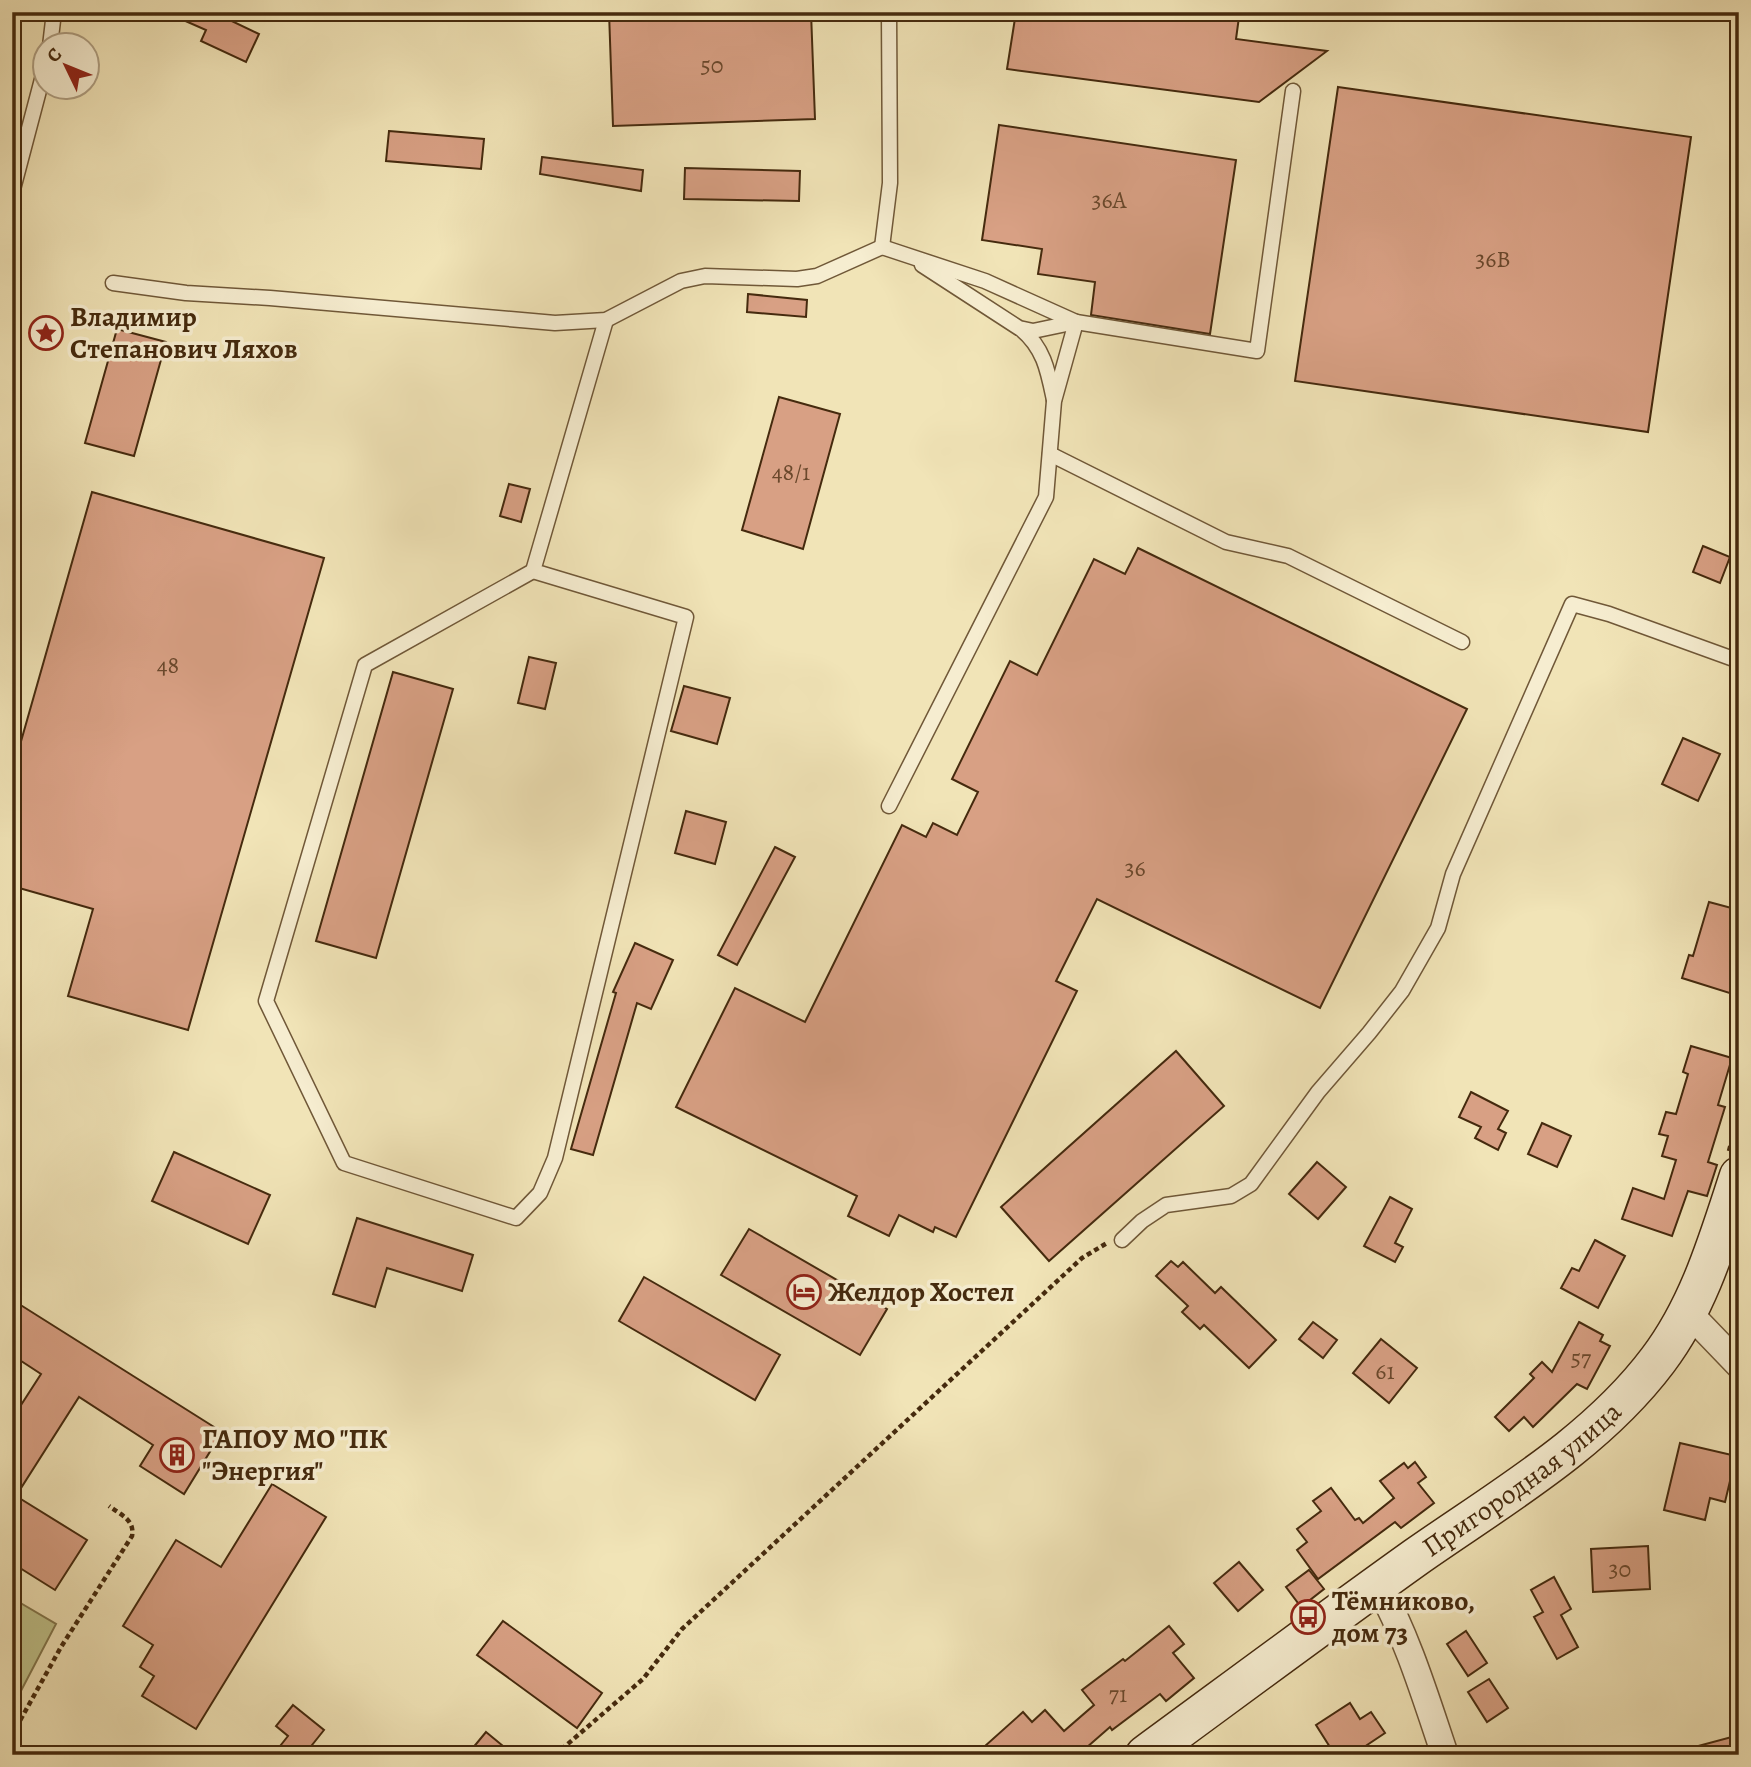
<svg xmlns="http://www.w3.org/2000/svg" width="1751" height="1767" font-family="Alegreya,serif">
<rect width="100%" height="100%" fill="#f1e4b7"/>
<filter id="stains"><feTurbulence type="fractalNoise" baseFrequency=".00286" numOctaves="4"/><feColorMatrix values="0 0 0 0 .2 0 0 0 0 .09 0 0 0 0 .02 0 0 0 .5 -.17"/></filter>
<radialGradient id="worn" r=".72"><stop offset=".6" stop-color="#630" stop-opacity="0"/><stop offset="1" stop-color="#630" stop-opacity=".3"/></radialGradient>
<polygon fill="#bfc28a" stroke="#82764c" stroke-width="2" points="12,1598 56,1624 12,1708"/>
<g fill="#d8a084" stroke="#452a0e" stroke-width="2">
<polygon points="165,12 213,12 259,34 246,62 201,41 206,30"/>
<polygon points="609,12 811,12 815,119 613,126"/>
<polygon points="1016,12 1202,12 1239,17 1236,39 1327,51 1259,102 1007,69"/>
<polygon points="1338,87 1691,137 1648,432 1295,381"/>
<polygon points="999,125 1236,160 1210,334 1091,315 1095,282 1038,274 1042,249 982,240"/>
<polygon points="389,131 484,139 481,169 386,161"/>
<polygon points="542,157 643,170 641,191 540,174"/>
<polygon points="685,168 800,171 799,201 684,199"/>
<polygon points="748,294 807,300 806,317 747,312"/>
<polygon points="117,329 166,342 134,456 85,443"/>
<polygon points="779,397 840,414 803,549 742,530"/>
<polygon points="509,484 530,489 521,522 500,516"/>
<polygon points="92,492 324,558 188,1030 68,996 93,909 12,886 12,773"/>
<polygon points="1703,546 1730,557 1720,583 1693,572"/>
<polygon points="1138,548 1467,709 1320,1008 1097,899 1056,981 1077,991 956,1237 935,1227 933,1232 899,1215 889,1236 848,1216 857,1196 676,1107 735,988 805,1022 902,825 926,837 933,823 957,835 978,792 952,779 1010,661 1037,675 1094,559 1125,574"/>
<polygon points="529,657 556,663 545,709 518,703"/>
<polygon points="393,672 453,689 376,958 316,941"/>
<polygon points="684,686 730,698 717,744 671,731"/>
<polygon points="1683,738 1720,754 1698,801 1662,784"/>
<polygon points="686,811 726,822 715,864 675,853"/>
<polygon points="775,847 795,857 737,965 718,955"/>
<polygon points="1709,902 1739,910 1739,996 1682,978 1689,955 1693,956"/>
<polygon points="635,943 673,960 651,1009 637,1003 593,1155 571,1149 616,993 613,992"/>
<polygon points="1691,1046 1732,1058 1718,1105 1725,1107 1708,1162 1717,1165 1707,1196 1688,1191 1672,1236 1622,1219 1633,1188 1664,1199 1676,1160 1662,1156 1668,1136 1659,1134 1666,1112 1676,1114 1688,1074 1683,1072"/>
<polygon points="1176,1051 1224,1106 1049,1261 1001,1207"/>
<polygon points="1471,1092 1508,1111 1498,1129 1506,1133 1498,1150 1475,1138 1481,1127 1459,1117"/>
<polygon points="1542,1123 1571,1136 1557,1167 1528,1154"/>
<polygon points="174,1152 270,1195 248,1244 152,1201"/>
<polygon points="1317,1162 1346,1187 1318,1219 1289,1194"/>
<polygon points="1390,1197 1412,1209 1395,1243 1403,1247 1395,1262 1364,1246"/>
<polygon points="357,1218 473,1255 462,1291 387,1268 375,1307 333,1294"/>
<polygon points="749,1229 887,1309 860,1355 721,1275"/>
<polygon points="1595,1240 1625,1256 1598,1308 1561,1288 1572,1268 1579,1271"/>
<polygon points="1171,1261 1178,1267 1183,1262 1215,1293 1221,1287 1276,1340 1249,1368 1204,1325 1200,1329 1182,1312 1188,1306 1156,1276"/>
<polygon points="644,1277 780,1355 755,1400 619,1321"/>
<polygon points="19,1304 222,1432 184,1494 140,1466 153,1445 79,1397 16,1496 87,1540 55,1590 12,1563 12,1419 41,1374 12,1355 12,1315"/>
<polygon points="1313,1322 1337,1340 1323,1358 1299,1339"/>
<polygon points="1579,1322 1603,1335 1600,1341 1610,1346 1587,1389 1577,1384 1533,1427 1524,1417 1509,1431 1495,1417 1534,1378 1530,1374 1542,1362 1552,1372"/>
<polygon points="1381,1339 1417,1368 1389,1403 1353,1373"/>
<polygon points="1680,1443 1736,1456 1725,1502 1710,1498 1705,1520 1664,1510"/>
<polygon points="1415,1462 1426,1477 1418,1483 1434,1503 1401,1528 1395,1522 1318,1579 1297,1550 1307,1542 1297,1529 1321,1511 1313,1501 1331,1488 1355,1520 1359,1518 1363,1523 1394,1498 1380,1481 1404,1463 1408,1468"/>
<polygon points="272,1484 326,1517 196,1729 142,1696 154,1676 140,1667 153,1645 123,1626 176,1540 221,1567"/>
<polygon points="1648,1546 1650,1589 1593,1592 1591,1549"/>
<polygon points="1239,1562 1263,1590 1238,1611 1214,1583"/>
<polygon points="1309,1570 1324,1589 1301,1607 1286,1587"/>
<polygon points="1554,1577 1571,1609 1561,1615 1578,1647 1557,1659 1534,1617 1543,1612 1531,1590"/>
<polygon points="503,1621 602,1693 577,1728 477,1655"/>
<polygon points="1169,1626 1184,1644 1173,1653 1194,1678 1166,1701 1160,1694 1112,1730 1110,1727 1078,1755 975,1755 1023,1712 1032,1722 1045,1710 1064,1731 1094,1705 1082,1690 1123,1659 1125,1661"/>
<polygon points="1466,1631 1487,1663 1468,1676 1447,1644"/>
<polygon points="1489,1679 1508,1708 1487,1722 1468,1692"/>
<polygon points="1350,1703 1360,1719 1371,1712 1385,1733 1352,1755 1335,1755 1316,1725"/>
<polygon points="293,1705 324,1730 304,1755 273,1755 288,1736 276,1726"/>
<polygon points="486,1732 514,1755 467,1755"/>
<polygon points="1739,1735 1739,1755 1688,1755 1687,1749"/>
</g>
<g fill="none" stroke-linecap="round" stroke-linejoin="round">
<g stroke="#705838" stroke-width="17">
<g id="lane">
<polyline points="50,46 54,12"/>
<polyline points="12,193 46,64"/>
<polyline points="882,247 890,183 889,12"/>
<polyline points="922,265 1019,328 1033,331 1076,322"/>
<polyline points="113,283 186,293 270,298 555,323 606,320 681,281 705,276 797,279 817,276 882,247 985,281 1076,322 1257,351 1293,91"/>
<path d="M 1021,329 C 1044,348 1048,371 1054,400"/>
<polyline points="1050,454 1226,542 1288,556 1462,642"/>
<polyline points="533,571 686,617 555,1158 540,1193 516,1218 344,1163 266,1001 365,665 533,571 606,320"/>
<polyline points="889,806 1046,497 1054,401 1076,322"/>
<polyline points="1122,1240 1142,1221 1166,1205 1231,1196 1251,1184 1318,1092 1369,1033 1402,991 1438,928 1453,874 1572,604 1609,614 1739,661"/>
</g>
</g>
<g stroke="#705838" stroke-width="29">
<g id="street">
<polyline points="1688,1312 1739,1365"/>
<path d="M 1378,1584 C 1408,1639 1425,1696 1445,1755"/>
</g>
</g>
<g stroke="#452a0e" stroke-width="41">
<g id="secondary">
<path id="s1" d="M 1145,1755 C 1235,1689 1325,1622 1416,1557 C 1500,1498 1595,1444 1658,1360 C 1699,1306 1718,1240 1739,1176"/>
</g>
</g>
<g stroke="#452a0e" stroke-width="4.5" stroke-dasharray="5 3.5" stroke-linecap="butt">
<polyline points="1729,1151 1739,1113"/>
<path d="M 12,1735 L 61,1647 L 132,1536 C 135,1520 121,1515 109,1506"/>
<polyline points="555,1755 643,1679 682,1629 1082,1258 1107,1243"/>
</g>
<use href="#lane" stroke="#f6edd0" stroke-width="14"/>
<use href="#street" stroke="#f6edd0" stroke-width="26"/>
<use href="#secondary" stroke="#f6edd0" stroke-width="38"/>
</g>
<defs>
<g id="sight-ring" transform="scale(1.75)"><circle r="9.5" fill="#f6edd0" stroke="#8f2418" stroke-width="1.5"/><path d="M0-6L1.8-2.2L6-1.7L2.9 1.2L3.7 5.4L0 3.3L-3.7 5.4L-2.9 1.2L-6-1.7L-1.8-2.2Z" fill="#8f2418"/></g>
<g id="hotel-ring" transform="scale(1.75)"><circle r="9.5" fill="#f6edd0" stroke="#8f2418" stroke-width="1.5"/><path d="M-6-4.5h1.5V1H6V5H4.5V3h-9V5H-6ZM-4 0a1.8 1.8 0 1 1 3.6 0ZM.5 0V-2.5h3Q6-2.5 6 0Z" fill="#8f2418"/></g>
<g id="building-ring" transform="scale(1.75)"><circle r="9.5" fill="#f6edd0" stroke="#8f2418" stroke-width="1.5"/><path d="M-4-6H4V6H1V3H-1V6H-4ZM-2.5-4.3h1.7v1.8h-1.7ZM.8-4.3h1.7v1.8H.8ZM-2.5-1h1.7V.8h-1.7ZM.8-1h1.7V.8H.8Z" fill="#8f2418"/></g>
<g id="bus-ring" transform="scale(1.75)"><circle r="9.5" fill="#f6edd0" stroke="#8f2418" stroke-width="1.5"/><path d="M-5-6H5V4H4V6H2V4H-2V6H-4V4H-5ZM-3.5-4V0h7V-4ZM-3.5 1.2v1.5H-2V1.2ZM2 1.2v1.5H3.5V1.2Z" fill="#8f2418"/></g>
</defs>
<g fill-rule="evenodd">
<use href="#sight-ring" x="46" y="333"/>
<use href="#hotel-ring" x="804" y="1292"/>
<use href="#building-ring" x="177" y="1455"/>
<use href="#bus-ring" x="1308" y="1617"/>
</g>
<g text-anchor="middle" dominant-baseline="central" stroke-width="7" stroke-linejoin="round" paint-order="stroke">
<g font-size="24" fill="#6a482c">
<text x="712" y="65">50</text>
<text x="1109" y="200">36А</text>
<text x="1493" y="259">36В</text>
<text x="791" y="472">48/1</text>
<text x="168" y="665">48</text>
<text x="1135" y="868">36</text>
<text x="1581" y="1358">57</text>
<text x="1385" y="1371">61</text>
<text x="1620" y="1569">30</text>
<text x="1118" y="1694">71</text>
</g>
<g font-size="28" font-weight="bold" fill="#452a0e" stroke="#f6edd0" text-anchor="start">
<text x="70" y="317">Владимир<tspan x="70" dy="32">Степанович Ляхов</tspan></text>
<text x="828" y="1292">Желдор Хостел</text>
<text x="202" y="1439">ГАПОУ МО "ПК<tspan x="202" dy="32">"Энергия"</tspan></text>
<text x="1332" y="1601">Тёмниково,<tspan x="1332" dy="32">дом 73</tspan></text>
</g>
<g font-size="28" fill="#452a0e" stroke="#f6edd0">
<text stroke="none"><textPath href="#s1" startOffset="467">Пригородная улица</textPath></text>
</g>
</g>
<rect width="1751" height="1767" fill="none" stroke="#f1e4b7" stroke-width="42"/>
<rect x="14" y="14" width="1723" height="1739" fill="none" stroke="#452a0e" stroke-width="3.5"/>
<rect x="21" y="21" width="1709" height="1725" fill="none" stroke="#452a0e" stroke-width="2"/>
<g transform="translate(66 66) rotate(313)"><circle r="33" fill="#f6edd0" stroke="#af9f82" stroke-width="2"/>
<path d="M0-5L12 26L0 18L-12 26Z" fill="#8f2418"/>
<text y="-10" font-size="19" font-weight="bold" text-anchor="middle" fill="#452a0e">С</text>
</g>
<rect width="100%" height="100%" filter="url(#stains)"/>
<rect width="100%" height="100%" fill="url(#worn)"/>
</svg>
